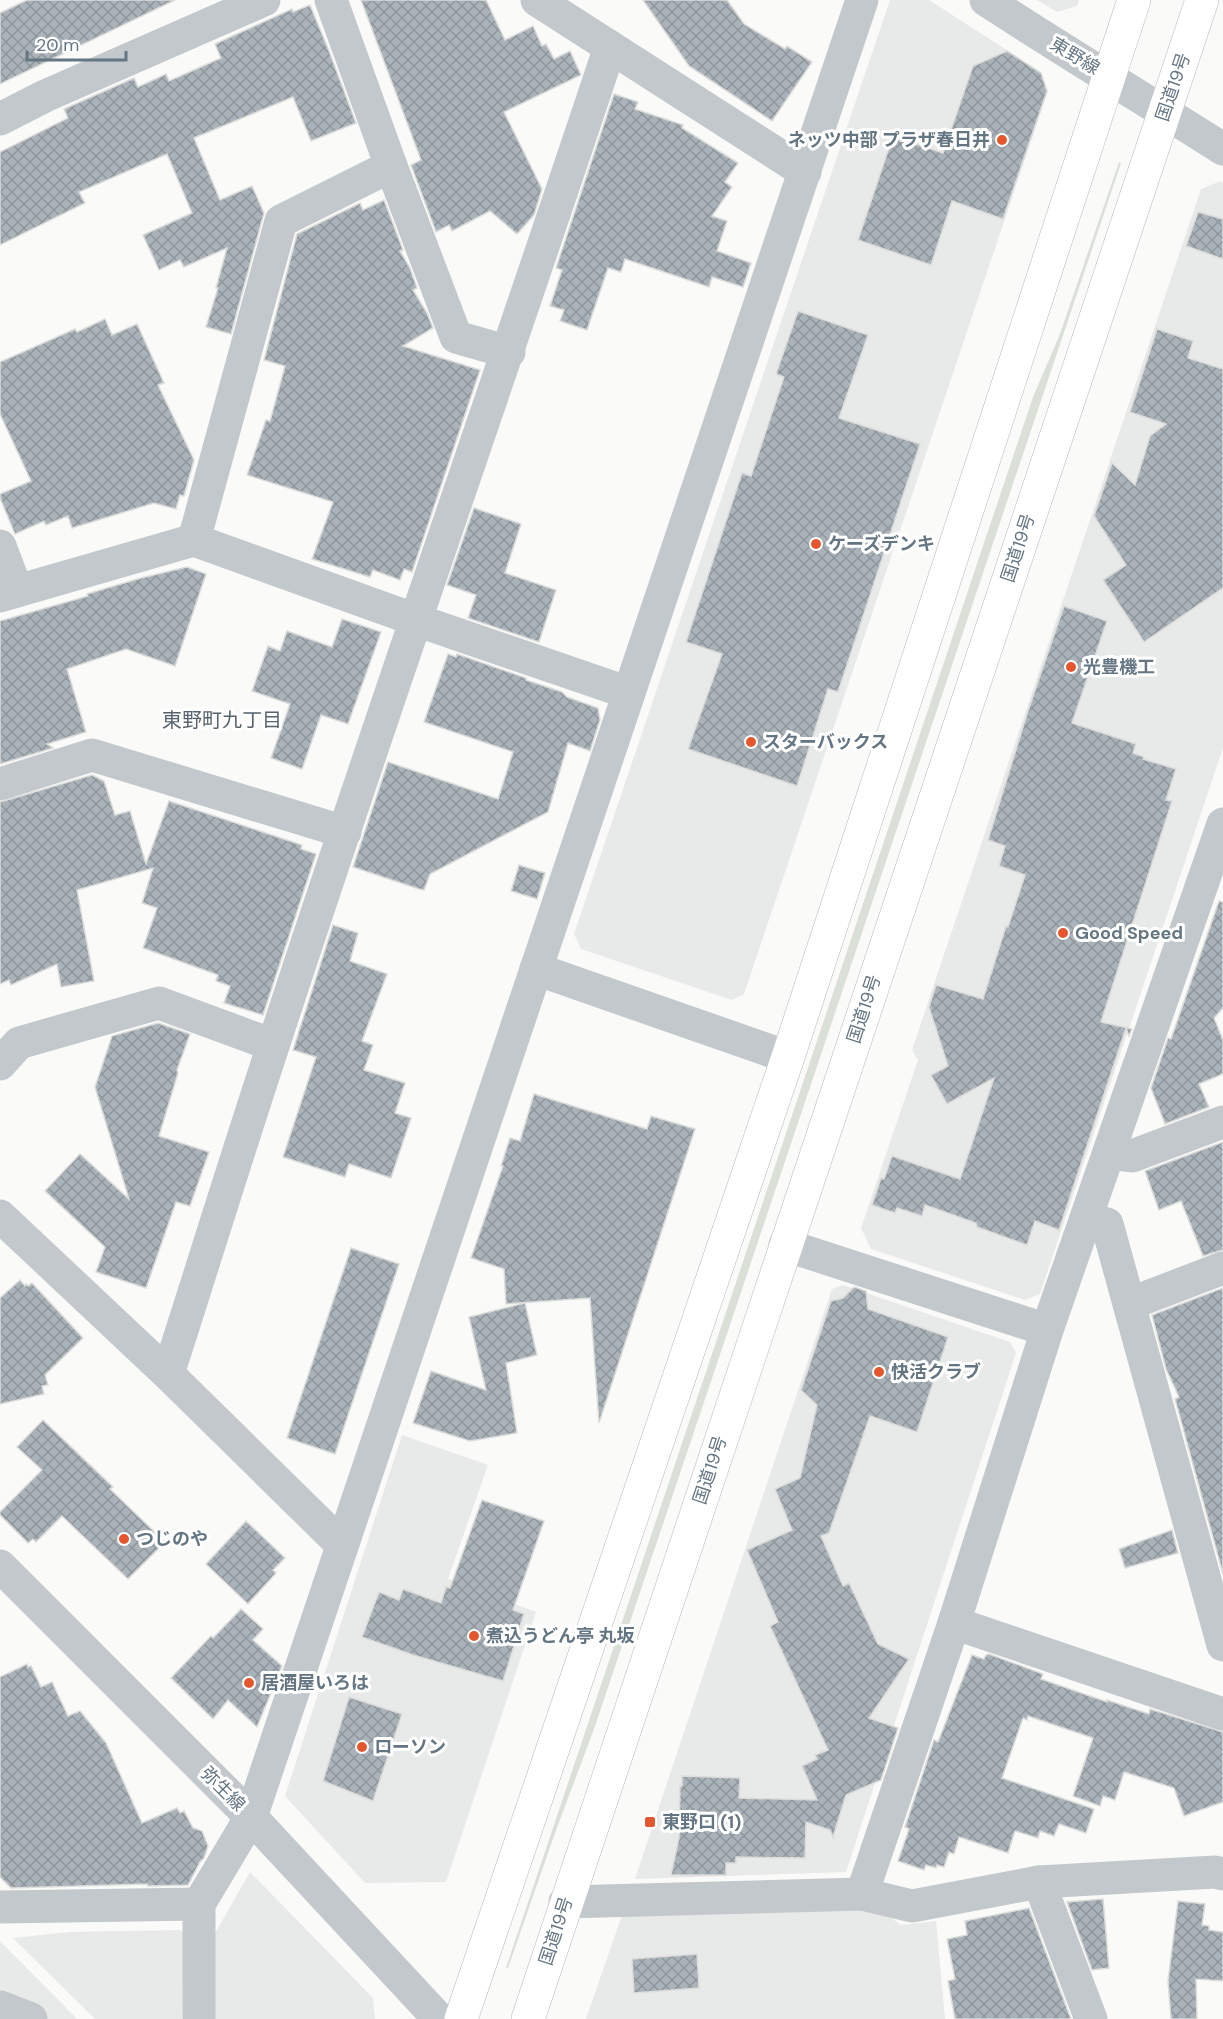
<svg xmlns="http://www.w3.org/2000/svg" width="1223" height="2019" font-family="'DM Sans','Noto Sans JP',sans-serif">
<defs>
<pattern id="building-cross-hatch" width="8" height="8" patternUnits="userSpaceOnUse" patternTransform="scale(1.5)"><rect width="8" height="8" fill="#aab3b9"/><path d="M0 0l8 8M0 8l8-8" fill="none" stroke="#8e969c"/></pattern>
</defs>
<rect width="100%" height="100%" fill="#fafaf8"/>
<g fill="#e8e9e9">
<polygon points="890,0 929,0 1041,72 1048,91 744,994 732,1000 581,949 574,934"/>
<polygon points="1037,0 1079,0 1077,6 1057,12"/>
<polygon points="1221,181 1223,183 1223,748 1040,1294 1025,1300 871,1249 861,1228 918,1060 912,1050 1201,189"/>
<polygon points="843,1285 1010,1342 1016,1353 846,1872 635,1879 832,1289"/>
<polygon points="402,1435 488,1465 448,1579 536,1612 446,1882 365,1883 285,1796"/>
<polygon points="250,1872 373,1998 375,2019 209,2019 209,1944"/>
<polygon points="875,1906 901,1925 936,1921 945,2019 586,2019 622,1915"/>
<polygon points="181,1930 184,1933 182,2019 95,2019 13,1938 70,1932"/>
<polygon points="0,1941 75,2017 77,2019 0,2019"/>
</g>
<polygon fill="#dadfd7" points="1119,162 1121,163 594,1729 555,1833 508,1968 506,1968 1033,397 1060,334"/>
<g fill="url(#building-cross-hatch)" stroke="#dcdcda" stroke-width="1.5">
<polygon points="27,0 175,0 0,84 0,13"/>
<polygon points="361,0 486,0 505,40 533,26 542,46 546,44 554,59 570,51 581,75 504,112 542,189 534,215 517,234 490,211 452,231 449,225 436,232 411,165 421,160"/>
<polygon points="643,0 727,0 744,24 785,49 787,46 812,62 772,121 689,66"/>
<polygon points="310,5 329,51 356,123 311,141 293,97 194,138 220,200 252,186 264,213 231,334 206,327 218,288 216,288 227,248 184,267 180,260 159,270 143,235 192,213 167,154 79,192 85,203 0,245 0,152 68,118 64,109 134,78 138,87 166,74 169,81 221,58 215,44 292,9 293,12"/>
<polygon points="1007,51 1041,73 1047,91 1003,219 952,201 931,265 858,240 893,136 943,153 973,66"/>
<polygon points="614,94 638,102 635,109 683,125 682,128 738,163 725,182 732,187 712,216 727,221 717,251 751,263 743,287 712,277 709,287 625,259 621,272 608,268 587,330 560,321 564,310 550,306 562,270 556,268"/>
<polygon points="384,200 403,250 400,251 410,268 417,288 413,290 427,313 433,328 403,346 480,370 412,572 404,569 400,580 373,570 370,577 312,559 333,502 247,475 266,420 270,421 285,366 264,360 297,234 360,203 363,210"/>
<polygon points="1198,212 1223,219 1223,259 1186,246"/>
<polygon points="798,311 868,335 839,418 920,444 838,692 828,689 797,786 688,749 722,654 686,642 742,473 751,476 784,377 776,374"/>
<polygon points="105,319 112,335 137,324 164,383 158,385 194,460 184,496 180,495 176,509 154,503 72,528 68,516 46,525 44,521 15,534 0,498 0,494 31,481 0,414 0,362 75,329 77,332"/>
<polygon points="1157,329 1193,341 1188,358 1223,369 1223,588 1144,642 1103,580 1126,565 1094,516 1112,463 1135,485 1150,436 1166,424 1130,412"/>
<polygon points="474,508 521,524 505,573 556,590 539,642 468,618 476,595 447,585"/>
<polygon points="187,567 206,574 175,666 126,649 67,669 86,732 47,744 53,748 0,764 0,621 88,596 87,594 141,578"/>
<polygon points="1064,606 1107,621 1072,723 1136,744 1133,753 1144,757 1143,759 1176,769 1166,800 1172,801 1101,1022 1132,1029 1129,1036 1126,1028 1059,1230 1035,1221 1027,1245 977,1227 976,1223 925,1205 922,1216 897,1208 895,1213 872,1205 881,1178 884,1179 892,1156 960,1179 994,1078 947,1104 931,1075 948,1066 929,1007 936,985 983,999 1006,926 1008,927 1025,875 999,866 1005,846 988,840 1028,711"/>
<polygon points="342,619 381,632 348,724 321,715 302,769 271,758 290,704 252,691 268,646 280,651 287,631 332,647"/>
<polygon points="448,654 456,657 457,654 526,678 526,680 562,692 567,697 598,708 600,720 590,751 568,743 548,812 430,874 424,890 419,889 353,867 388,762 498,799 513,752 424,722"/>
<polygon points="92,775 104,781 115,815 130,811 146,864 169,801 302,845 301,849 316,854 263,1015 224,1003 230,986 216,981 218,975 143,948 157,908 142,903 153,868 77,890 94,981 61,987 57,964 11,985 9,980 0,984 0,802"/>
<polygon points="519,865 545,873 537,899 511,891"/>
<polygon points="1219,901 1223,902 1223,1008 1214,1018 1223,1040 1223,1074 1199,1084 1209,1107 1165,1124 1151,1088 1168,1038 1171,1039"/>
<polygon points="333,925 358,933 350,961 387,974 362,1041 373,1045 364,1070 405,1083 395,1113 411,1118 391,1178 349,1164 345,1177 283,1157 316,1057 293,1050"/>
<polygon points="158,1023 190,1034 177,1070 178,1073 159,1136 209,1152 190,1206 176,1202 146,1288 96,1272 105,1247 45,1191 80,1154 129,1199 95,1087 112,1036"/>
<polygon points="534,1094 647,1129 651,1116 695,1129 599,1423 590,1298 506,1304 504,1269 471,1258 503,1166 501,1166 510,1138 520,1141"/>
<polygon points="1223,1142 1223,1250 1203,1256 1181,1201 1159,1210 1145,1171"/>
<polygon points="351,1248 399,1264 335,1454 287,1438"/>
<polygon points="20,1280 25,1286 26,1284 28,1286 32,1283 83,1338 45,1375 48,1385 42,1386 44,1394 0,1404 0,1298"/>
<polygon points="854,1287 866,1291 868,1309 948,1337 917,1432 870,1416 829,1533 821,1536 843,1586 849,1583 878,1644 909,1659 869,1718 898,1728 881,1780 846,1795 833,1837 830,1830 806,1822 805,1858 736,1857 736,1863 726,1863 726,1875 671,1875 679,1838 680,1786 682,1786 682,1776 740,1778 739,1798 817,1800 802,1766 817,1759 815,1755 828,1750 770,1626 778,1622 747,1550 792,1530 775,1489 800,1478 817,1405 801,1390 831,1301 843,1298"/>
<polygon points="1223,1288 1223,1574 1175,1399 1179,1397 1166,1369 1152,1315"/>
<polygon points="525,1303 537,1355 506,1363 517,1433 470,1441 413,1423 431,1371 486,1390 469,1317"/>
<polygon points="43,1420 113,1487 110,1489 165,1542 128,1579 62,1516 36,1542 33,1539 28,1543 0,1515 0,1512 42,1470 17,1447"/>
<polygon points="482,1500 544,1521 513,1610 524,1614 503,1681 413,1655 362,1637 379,1592 399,1600 403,1589 441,1603 446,1587 450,1588"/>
<polygon points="246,1521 285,1558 273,1570 276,1573 248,1604 206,1564"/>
<polygon points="1172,1530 1178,1553 1125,1568 1119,1549"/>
<polygon points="241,1609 263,1629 253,1640 282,1666 257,1727 228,1700 213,1719 171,1678 211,1636 213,1638"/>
<polygon points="989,1654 1043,1674 1041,1679 1107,1702 1107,1700 1149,1714 1150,1709 1223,1732 1223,1802 1184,1816 1174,1788 1124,1772 1115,1800 1103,1796 1100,1806 1073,1796 1093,1738 1028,1716 1027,1720 1023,1718 1002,1778 1094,1809 1086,1833 1059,1824 1054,1836 1040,1831 1038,1838 1015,1831 1008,1853 959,1837 954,1854 949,1852 944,1867 937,1865 936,1868 926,1865 924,1870 898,1861 909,1829 905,1827 934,1740 938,1742 972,1655 984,1659 986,1655"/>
<polygon points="27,1664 28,1667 31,1666 41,1687 52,1682 68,1716 80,1711 106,1743 142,1823 177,1808 180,1813 184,1811 193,1828 202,1831 208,1846 204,1858 200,1862 188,1885 148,1886 147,1884 11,1888 0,1877 0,1677"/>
<polygon points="349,1697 402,1714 373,1801 323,1781"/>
<polygon points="1103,1899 1109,1968 1092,1970 1067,1902"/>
<polygon points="1178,1901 1205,1904 1202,1925 1209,1926 1209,1930 1223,1932 1223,1981 1196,1979 1197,2019 1171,2019 1168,1981"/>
<polygon points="1029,1908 1071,2019 955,2019 948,1981 955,1979 947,1939 967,1935 965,1921"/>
<polygon points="697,1954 699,1988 634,1993 632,1959"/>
</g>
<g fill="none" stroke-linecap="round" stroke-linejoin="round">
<g stroke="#b4b9bd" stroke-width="34">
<g id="highway">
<polyline points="461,2019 788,1057 1134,0"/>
<polyline points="528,2019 1202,0"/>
</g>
</g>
<g stroke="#c3c8cc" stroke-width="33">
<polyline points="331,0 391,166 456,337 509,352"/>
<polyline points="537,0 805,172"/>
<path d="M 986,0 C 1064,51 1144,99 1223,149"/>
<polyline points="0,119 45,96 264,0"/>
<polyline points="194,540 281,221 391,166"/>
<polyline points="0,546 17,591"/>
<polyline points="0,596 194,540 416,620 629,693"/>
<polyline points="0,784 92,755 345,832"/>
<polyline points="536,969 788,1057"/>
<polyline points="0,1064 19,1043 159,1003 273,1045"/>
<polyline points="1109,1153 1132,1156 1223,1122"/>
<polyline points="0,1216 168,1374 342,1545"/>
<polyline points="1087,1218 1107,1224 1223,1645"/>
<polyline points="785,1245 1047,1330"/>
<polyline points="1129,1304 1223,1268"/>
<path d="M 168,1374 C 203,1265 237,1155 273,1046 C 382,712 499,381 610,47"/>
<polyline points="0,1566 251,1817 439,2019"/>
<polyline points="954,1623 1223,1714"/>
<polyline points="1039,1882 1091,2019"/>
<polyline points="862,1894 954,1623 1047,1330 1223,824"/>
<polyline points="565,1902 862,1894 912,1906 1039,1882 1215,1872 1223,1874"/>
<polyline points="0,1907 199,1904"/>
<polyline points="0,2007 31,2019"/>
<polyline points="199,2019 199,1904 251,1817 862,0"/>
</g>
<use href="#highway" stroke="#fff" stroke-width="33"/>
</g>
<g fill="#e4572e" stroke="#fff" stroke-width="2">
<circle cx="1002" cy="140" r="6"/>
<circle cx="816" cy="544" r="6"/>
<circle cx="1071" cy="667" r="6"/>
<circle cx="751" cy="742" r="6"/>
<circle cx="1063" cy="933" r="6"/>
<circle cx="879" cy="1372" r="6"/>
<circle cx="124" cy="1539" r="6"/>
<circle cx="474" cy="1636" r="6"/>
<circle cx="249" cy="1683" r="6"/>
<circle cx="362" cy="1747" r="6"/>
<rect x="644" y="1816" width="12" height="12" rx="3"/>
</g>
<g text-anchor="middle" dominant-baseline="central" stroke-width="6" stroke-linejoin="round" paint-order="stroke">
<g font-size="18" fill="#657683" stroke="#fff">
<text transform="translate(1075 56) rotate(31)">東野線</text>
<text transform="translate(1173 87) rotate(-71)">国道19号</text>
<text transform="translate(1018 548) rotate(-72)">国道19号</text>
<text transform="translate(864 1009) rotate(-72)">国道19号</text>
<text transform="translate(710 1470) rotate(-72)">国道19号</text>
<text transform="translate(223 1789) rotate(45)">弥生線</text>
<text transform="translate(556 1931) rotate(-72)">国道19号</text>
</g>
<g font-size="18" font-weight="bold" fill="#657683" stroke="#fff" text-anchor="start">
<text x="990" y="140" text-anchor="end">ネッツ中部 プラザ春日井</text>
<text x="828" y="544">ケーズデンキ</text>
<text x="1083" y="667">光豊機工</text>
<text x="763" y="742">スターバックス</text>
<text x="1075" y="933">Good Speed</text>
<text x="891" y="1372">快活クラブ</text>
<text x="136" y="1539">つじのや</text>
<text x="486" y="1636">煮込うどん亭 丸坂</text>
<text x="261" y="1683">居酒屋いろは</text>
<text x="374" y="1747">ローソン</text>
<text x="662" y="1822">東野口 (1)</text>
</g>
<g font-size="20" fill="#57646e" stroke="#fff">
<text x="222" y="720">東野町九丁目</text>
</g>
</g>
<path d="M27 51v9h99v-9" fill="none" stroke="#657683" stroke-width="3"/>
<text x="36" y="51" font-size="18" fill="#657683" stroke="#ffffff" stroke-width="4.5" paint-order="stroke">20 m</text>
</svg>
